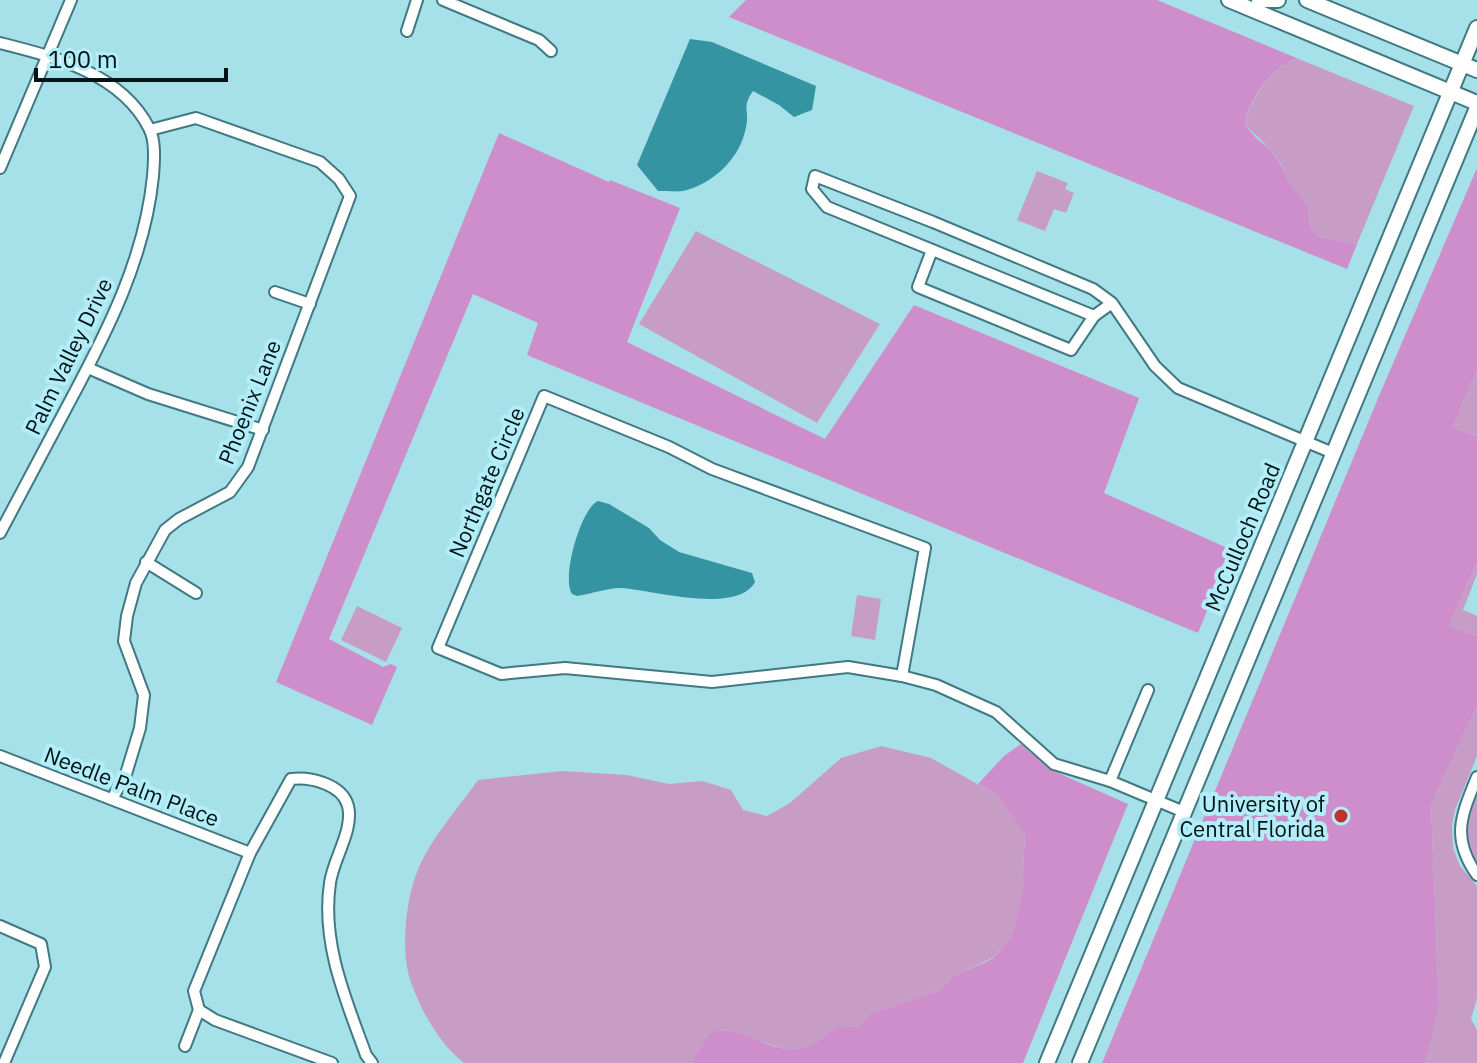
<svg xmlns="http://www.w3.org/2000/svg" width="1477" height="1063" font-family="'IBM Plex Sans',sans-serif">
<rect width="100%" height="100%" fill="#a6e1ea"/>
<g fill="#c89dc5">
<path d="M 1299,59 L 1414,106 L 1357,244 L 1316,236 L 1310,225 L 1308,207 L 1288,180 L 1282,165 L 1269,148 L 1245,125 C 1248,102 1275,61 1299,59 Z"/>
<polygon points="1037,171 1068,183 1065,189 1074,193 1066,213 1054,209 1045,231 1017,220"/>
<polygon points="696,231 880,324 817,423 639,324"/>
<polygon points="1477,370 1477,437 1453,427"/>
<polygon points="1477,561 1477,574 1463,610 1477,616 1477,636 1449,626"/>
<polygon points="857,595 881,599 875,640 851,636"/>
<polygon points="357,606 402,628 386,662 341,640"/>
<polygon points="1477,706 1477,756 1455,810 1452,826 1453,848 1460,866 1477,886 1477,999 1471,1019 1477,1030 1477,1063 1426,1063 1439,1006 1431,805"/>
<path d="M 881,746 L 931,758 L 997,795 L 1025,832 L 1022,895 L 1013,938 L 992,958 L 952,977 L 940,990 L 869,1014 L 858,1028 C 835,1020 825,1041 806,1047 C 787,1054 775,1045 757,1040 C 743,1036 727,1034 713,1031 L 691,1063 L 464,1063 C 439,1044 418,1006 409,976 C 401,947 406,900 417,872 C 430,839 457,810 478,780 L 562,771 L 627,775 L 669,784 L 703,781 L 731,790 L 743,810 L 767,816 L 790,803 L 841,758 Z"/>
<path d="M 1477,796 L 1477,863 C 1462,840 1468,819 1477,796 Z"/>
</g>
<g fill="#ce8ecb">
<path d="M 746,0 L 1157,0 L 1299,59 C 1275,61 1247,102 1245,125 L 1257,139 L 1269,148 L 1282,166 L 1288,180 L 1308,207 L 1310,225 L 1316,236 L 1357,244 L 1347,269 L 729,17 Z"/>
<polygon points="499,133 609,182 610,180 680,208 627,342 825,439 914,305 1139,398 1104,493 1232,550 1198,633 527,355 538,323 473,294 329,639 383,667 391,664 397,667 372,725 276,682"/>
<polygon points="1477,168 1477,370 1453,427 1477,437 1477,561 1449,626 1477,636 1477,706 1431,805 1439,1006 1426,1063 1102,1063 1379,396"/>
<path d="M 1021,744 L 1049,769 L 1128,804 L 1023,1063 L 691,1063 L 712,1031 C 719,1031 726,1031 732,1032 C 759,1036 778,1056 806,1047 C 825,1041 834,1020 858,1028 L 869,1014 L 940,990 L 952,977 L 992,959 L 1012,938 L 1022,895 L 1025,833 L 997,795 L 978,784 L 1004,756 Z"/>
</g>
<g fill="#3494a1">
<path d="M 690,39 L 712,42 L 816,86 L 812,110 L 794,117 L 779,105 L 753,91 C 741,108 750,111 746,127 C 741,157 714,184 683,191 C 676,192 666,191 658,191 L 637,165 Z"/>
<path d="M 598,501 L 609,504 L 649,528 L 660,540 L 679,552 L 752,573 L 755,582 C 737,615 653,590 621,588 C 607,588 591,594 577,596 L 572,594 C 561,578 581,508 598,501 Z"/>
</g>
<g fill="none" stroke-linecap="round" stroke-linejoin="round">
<g stroke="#407981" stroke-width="14">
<g id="street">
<polyline points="443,0 539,40 551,51"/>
<polyline points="407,31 417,0"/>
<path d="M 0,43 C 55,57 121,73 149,128 C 156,141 154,162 153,176 C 145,258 107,332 69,403 C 46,447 23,490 0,533"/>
<polyline points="0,168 71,0"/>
<polyline points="932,250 918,287 1071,350 1094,316"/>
<polyline points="275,292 310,304"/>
<polyline points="1112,303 1094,316 827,207 812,189 815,176 933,222 1093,289 1112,303 1155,366 1178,388 1333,453"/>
<polyline points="88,368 148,394 263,430"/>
<polygon points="544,396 669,447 712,469 925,548 902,676 848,667 712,682 565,668 501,674 438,648"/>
<polyline points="146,562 196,593"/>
<polyline points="902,676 936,685 996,712 1054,764 1110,781 1184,812"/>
<polyline points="0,756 250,853"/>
<path d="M 1477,777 C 1461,816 1451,838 1477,875"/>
<polyline points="1110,781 1148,690"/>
<polyline points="112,799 126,774 140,728 144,695 124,641 127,616 136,583 165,530 179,519 230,492 248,467 350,196 339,179 320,162 196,118 150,130"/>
<polyline points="0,926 41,944 45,967 4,1063"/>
<path d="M 199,1010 L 194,991 L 250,853 L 291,779 C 311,777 342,784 348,806 C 354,830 333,859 330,883 C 321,943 346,1000 366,1055 L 372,1063"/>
<polyline points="185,1046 199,1010 215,1020 332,1063"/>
</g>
</g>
<g stroke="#407981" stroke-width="18">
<g id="secondary">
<polyline points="1229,0 1477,103"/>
<polyline points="1259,0 1278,0"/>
<polyline points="1307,0 1477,70"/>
<polyline points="1047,1063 1477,28"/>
<polyline points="1080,1063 1477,108"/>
</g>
</g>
<use href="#street" stroke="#fff" stroke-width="10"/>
<use href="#secondary" stroke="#fff" stroke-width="14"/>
</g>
<circle fill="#bf312a" stroke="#b3eef8" stroke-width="3" cx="1341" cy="816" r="8"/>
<g text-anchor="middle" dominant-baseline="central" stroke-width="8" stroke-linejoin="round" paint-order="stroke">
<g font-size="22" fill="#001316" stroke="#b3eef8">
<text transform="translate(68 356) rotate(-64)">Palm Valley Drive</text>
<text transform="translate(249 402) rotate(-68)">Phoenix Lane</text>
<text transform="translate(486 482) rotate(-67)">Northgate Circle</text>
<text transform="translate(1242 537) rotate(-67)">McCulloch Road</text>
<text transform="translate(132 786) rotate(21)">Needle Palm Place</text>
</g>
<g font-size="22" fill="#001316" stroke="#b3eef8" text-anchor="end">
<text x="1325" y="803">University of<tspan x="1325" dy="25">Central Florida</tspan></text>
</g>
</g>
<path d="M36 68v12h190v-12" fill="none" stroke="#001316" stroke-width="4"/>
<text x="48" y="68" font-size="24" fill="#001316" stroke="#b3eef8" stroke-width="6" paint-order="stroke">100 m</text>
</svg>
